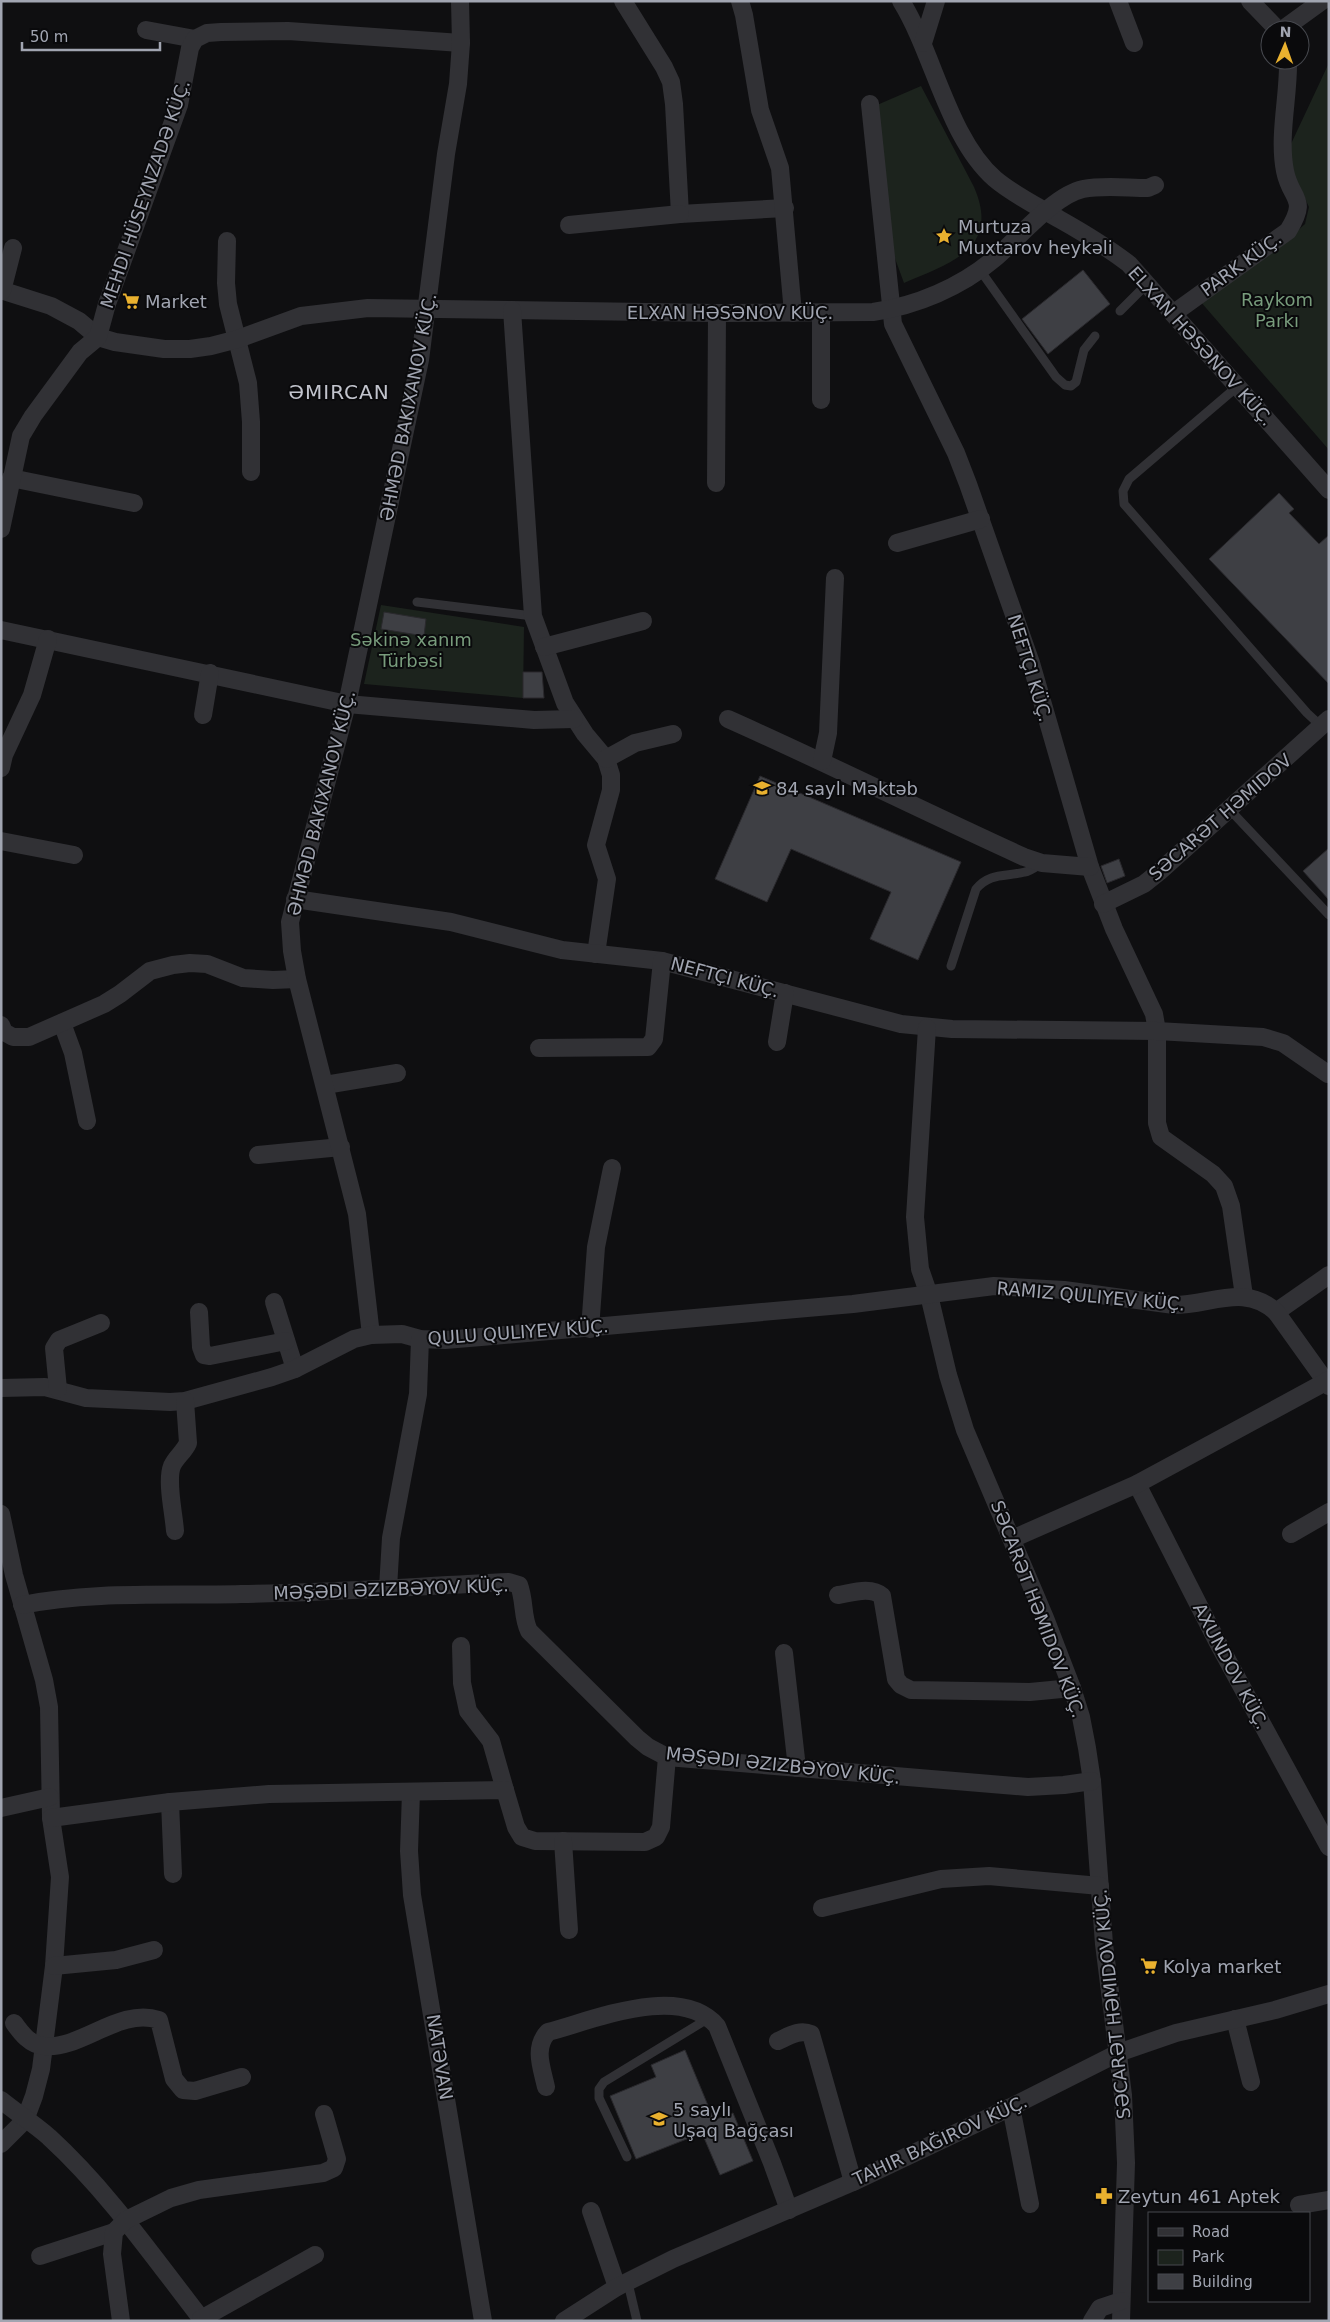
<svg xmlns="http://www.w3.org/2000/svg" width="1330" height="2322" font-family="'DejaVu Sans',sans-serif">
<rect width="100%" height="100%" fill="#0f0f11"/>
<g fill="#1c231d">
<polygon points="1328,65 1329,67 1329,450 1200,301 1287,240 1305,224 1309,207 1293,173 1290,146"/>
<path d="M 921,86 L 974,187 C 1001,249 950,263 904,283 L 889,242 L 877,105 Z"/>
<polygon points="381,605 524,627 523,698 364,684"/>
</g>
<g fill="#3e3f44" stroke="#2a292d">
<polygon points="1083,270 1110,304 1048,354 1022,319"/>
<polygon points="1279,493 1294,509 1289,513 1319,544 1329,535 1329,684 1209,559"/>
<polygon points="384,612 426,619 424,636 381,629"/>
<polygon points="523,672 542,672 544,698 523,698"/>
<polygon points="760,776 961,862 918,960 870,939 891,892 791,849 767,902 715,879"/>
<polygon points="1329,848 1329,900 1303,871"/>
<polygon points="1119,859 1125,876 1107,883 1101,866"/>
<polygon points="685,2050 714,2120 733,2113 753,2161 720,2175 702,2133 636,2159 610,2096 656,2077 651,2065"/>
</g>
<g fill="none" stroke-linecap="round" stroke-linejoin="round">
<g stroke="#313135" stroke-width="9">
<polyline points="980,270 1056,377 1065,385 1071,386 1076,382 1084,350 1095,336"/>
<polyline points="1120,311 1148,283"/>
<polyline points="1238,386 1129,479 1123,491 1124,504 1307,713 1321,726"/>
<polyline points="417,602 533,616"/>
<polyline points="1230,810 1329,915"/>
<path d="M 951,966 L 976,889 C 990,872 1006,877 1025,872 C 1031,871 1037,866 1042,863"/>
<polyline points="627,2157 599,2098 599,2089 604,2082 709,2018"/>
<polyline points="628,2283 637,2321"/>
</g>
<g stroke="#313135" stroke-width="18">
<polyline points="623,1 664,67 671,82 674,104 680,214 785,208"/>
<polyline points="740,1 744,15 760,110 780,168 793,313"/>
<path d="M 901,1 C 934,54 948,138 995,179 C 1014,195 1037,206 1059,219 C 1084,233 1107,247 1129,264 L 1329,490"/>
<polyline points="1118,1 1134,43"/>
<polyline points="1250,1 1278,30"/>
<polyline points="146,30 195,39"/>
<polyline points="1282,30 1322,1"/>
<polyline points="923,43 936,1"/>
<polyline points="870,104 893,324 956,453 968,484 1031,663 1090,867 1114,929 1154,1014 1157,1031 1157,1123 1161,1137 1213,1174 1224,1186 1231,1206 1244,1296"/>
<polyline points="569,225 680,214"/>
<polyline points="227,241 226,283 228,304 248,383 251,422 251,472"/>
<path d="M 1,290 L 51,306 L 79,321 L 98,337 L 115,342 L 164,349 L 190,349 L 211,346 L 238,339 L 301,316 L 368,308 L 717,313 L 873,312 C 916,306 961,287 994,259 C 1017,240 1054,195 1083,189 C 1103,185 1127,188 1148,188 L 1155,185"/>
<polyline points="2,291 13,248"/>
<polyline points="512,310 533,616 565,703 585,734 606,759 611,775 611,790 596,845 607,879 596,954"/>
<polyline points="821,313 821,400"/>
<path d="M 1174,313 L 1288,231 C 1309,197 1291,201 1285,171 C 1278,135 1289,96 1288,60"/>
<polyline points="11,478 134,503"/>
<polyline points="716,483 717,313"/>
<polyline points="1,529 21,436 33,416 80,352 98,337 107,304 179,105 190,48 195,39 207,33 221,32 288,31 461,43"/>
<polyline points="897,543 981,519"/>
<polyline points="1,630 347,704 534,720 574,719"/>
<polyline points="544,647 643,621"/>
<polyline points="203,715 210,673"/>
<path d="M 728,719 C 827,763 925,812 1024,857 L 1042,863 L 1090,867"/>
<polyline points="606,759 635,743 673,734"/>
<polyline points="822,761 828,733 835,578"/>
<polyline points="1,768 4,755 32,695 48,639"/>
<polyline points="1,841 74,855"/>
<polyline points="295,899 451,922 562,950 662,961 901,1024 952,1029 1157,1031 1263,1037 1283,1043 1328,1074"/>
<polyline points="1103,904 1144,884 1159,872 1329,719"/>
<polyline points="62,1023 73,1053 87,1121"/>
<polyline points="1,1025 4,1032 13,1037 29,1037 104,1004 120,994 150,971 173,965 190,963 207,964 243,978 273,980 297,979"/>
<polyline points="927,1028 915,1217 920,1269 929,1295 948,1375 965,1430 1045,1618 1072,1688 1081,1717 1087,1748 1092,1781 1104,1944 1123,2095 1126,2163 1121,2321"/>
<polyline points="777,1042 785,993"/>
<polyline points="539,1048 648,1047 654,1039 662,961"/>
<polyline points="325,1085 397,1073"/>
<polyline points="258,1155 341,1147"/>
<polyline points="274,1302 295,1369"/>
<polyline points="199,1312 201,1347 204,1355 210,1356 286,1341"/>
<polyline points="1276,1312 1329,1275"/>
<polyline points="590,1329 596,1247 612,1168"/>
<polyline points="371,1335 357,1214 297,979 292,951 290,922 347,704 420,360 446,154 458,84 461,43 460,1"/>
<path d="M 1,1388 L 45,1387 L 86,1398 L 170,1402 L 185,1401 L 272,1377 L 295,1369 L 354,1339 L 371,1335 L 402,1334 L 420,1339 L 445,1340 L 481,1337 L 853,1304 L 994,1286 L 1064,1290 L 1174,1305 C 1211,1305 1245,1283 1276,1312 L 1329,1386"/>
<polyline points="58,1389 54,1348 59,1340 101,1323"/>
<polyline points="1137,1484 1218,1643 1329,1847"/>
<polyline points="1,1514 14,1575 44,1680 49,1707 51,1818 60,1877 54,1966 41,2069 34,2096 25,2120 1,2144"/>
<path d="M 175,1531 C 174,1514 166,1481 172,1466 C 176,1457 184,1452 188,1443 L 185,1401"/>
<polyline points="1291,1534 1329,1512"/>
<polyline points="1012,1539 1137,1484 1329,1380"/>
<polyline points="388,1588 391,1538 418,1394 420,1339"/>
<path d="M 838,1595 C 851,1593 871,1586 882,1596 L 896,1679 L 901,1685 L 911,1690 L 1030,1692 L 1072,1688"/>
<path d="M 22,1605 C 92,1591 169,1596 241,1594 C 330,1593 420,1586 509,1582 L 519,1585 C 525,1601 522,1617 529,1631 L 637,1738 L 648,1747 L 667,1757 L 1028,1787 L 1064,1785 L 1092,1781"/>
<polyline points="461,1646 462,1683 468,1711 491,1741 505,1790"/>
<polyline points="784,1653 797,1768"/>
<polyline points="411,1792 409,1851 412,1895 483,2321"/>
<polyline points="170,1802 173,1874"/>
<polyline points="1,1808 50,1797"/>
<polyline points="51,1818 170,1802 269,1794 505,1790 516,1827 522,1837 535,1841 645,1842 656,1837 661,1827 667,1757"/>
<polyline points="563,1841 569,1930"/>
<polyline points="822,1908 941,1879 989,1876 1100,1886"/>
<polyline points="54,1966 116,1960 154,1950"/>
<polyline points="1235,2019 1251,2082"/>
<path d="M 14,2023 C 21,2033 30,2045 44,2046 C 81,2050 119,2007 159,2020 L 174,2079 L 183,2090 L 195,2091 L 242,2077"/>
<path d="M 778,2041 C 789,2036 800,2029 811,2034 L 853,2182"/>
<path d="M 546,2087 C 542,2068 533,2048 548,2032 C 594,2020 680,1983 717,2026 L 772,2163 L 789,2210"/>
<path d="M 1,2100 C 17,2113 34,2124 49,2137 C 108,2191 154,2258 203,2321"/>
<polyline points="1011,2107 1030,2204"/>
<polyline points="1299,2205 1329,2200"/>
<polyline points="591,2211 617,2287"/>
<polyline points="40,2256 114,2232"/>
<polyline points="201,2319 315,2255"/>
<polyline points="121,2321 112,2254 114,2232 126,2220 171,2198 199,2190 323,2173 334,2168 337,2159 324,2114"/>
<polyline points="564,2321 617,2287 673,2259 853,2182 1011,2107 1118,2053 1176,2033 1275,2010 1329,1994"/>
<polyline points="1092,2321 1100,2308 1121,2301"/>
</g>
</g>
<defs>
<g id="sight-bare" transform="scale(1.35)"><path d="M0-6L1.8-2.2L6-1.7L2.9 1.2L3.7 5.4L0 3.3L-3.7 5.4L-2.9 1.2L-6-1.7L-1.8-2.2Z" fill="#e9b12f" stroke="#0a0a0c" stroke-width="2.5" paint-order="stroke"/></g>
<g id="supermarket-bare" transform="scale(1.35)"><path d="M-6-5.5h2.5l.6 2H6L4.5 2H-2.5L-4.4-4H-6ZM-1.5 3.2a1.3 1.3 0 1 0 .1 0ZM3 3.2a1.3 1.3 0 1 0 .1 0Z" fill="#e9b12f" stroke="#0a0a0c" stroke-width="2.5" paint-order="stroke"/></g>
<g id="school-bare" transform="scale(1.35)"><path d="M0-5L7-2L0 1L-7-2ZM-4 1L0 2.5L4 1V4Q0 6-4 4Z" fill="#e9b12f" stroke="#0a0a0c" stroke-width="2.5" paint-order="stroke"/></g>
<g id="pharmacy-bare" transform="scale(1.35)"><path d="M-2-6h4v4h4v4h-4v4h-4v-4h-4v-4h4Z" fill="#e9b12f" stroke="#0a0a0c" stroke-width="2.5" paint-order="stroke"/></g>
</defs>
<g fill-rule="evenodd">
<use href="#sight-bare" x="944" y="236"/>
<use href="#supermarket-bare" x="131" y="301"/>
<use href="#school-bare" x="762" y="788"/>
<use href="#supermarket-bare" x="1149" y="1966"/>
<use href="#school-bare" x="659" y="2119"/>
<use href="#pharmacy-bare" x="1104" y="2196"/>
</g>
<g text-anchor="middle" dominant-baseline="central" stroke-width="4" stroke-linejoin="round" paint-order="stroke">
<g font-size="18" fill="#a1a5b1" stroke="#0a0a0c">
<text transform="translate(145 194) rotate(-71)">MEHDI HÜSEYNZADƏ KÜÇ.</text>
<text transform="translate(1241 264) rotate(-36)">PARK KÜÇ.</text>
<text x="730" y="312">ELXAN HƏSƏNOV KÜÇ.</text>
<text transform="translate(1201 346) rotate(48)">ELXAN HƏSƏNOV KÜÇ.</text>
<text transform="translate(408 407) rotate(-79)">ƏHMƏD BAKIXANOV KÜÇ.</text>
<text transform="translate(1030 668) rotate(73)">NEFTÇI KÜÇ.</text>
<text transform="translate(321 803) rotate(-76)">ƏHMƏD BAKIXANOV KÜÇ.</text>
<text transform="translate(1220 817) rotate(-41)">SƏCARƏT HƏMIDOV</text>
<text transform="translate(725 977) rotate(15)">NEFTÇI KÜÇ.</text>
<text transform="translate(1091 1296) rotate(5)">RAMIZ QULIYEV KÜÇ.</text>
<text transform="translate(518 1332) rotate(-4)">QULU QULIYEV KÜÇ.</text>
<text transform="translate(391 1589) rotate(-2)">MƏŞƏDI ƏZIZBƏYOV KÜÇ.</text>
<text transform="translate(1038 1609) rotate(69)">SƏCARƏT HƏMIDOV KÜÇ.</text>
<text transform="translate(1231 1666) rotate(62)">AXUNDOV KÜÇ.</text>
<text transform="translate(783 1765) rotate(6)">MƏŞƏDI ƏZIZBƏYOV KÜÇ.</text>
<text transform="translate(1112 2004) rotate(-96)">SƏCARƏT HƏMIDOV KÜÇ.</text>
<text transform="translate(440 2057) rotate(81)">NATƏVAN</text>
<text transform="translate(940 2140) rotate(-25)">TAHIR BAĞIROV KÜÇ.</text>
</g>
<g font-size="18" fill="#a1a5b1" stroke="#0a0a0c" text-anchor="start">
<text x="958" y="226">Murtuza<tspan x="958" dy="21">Muxtarov heykəli</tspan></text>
<text x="145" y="301">Market</text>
<text x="776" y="788">84 saylı Məktəb</text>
<text x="1163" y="1966">Kolya market</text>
<text x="673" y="2109">5 saylı<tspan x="673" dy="21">Uşaq Bağçası</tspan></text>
<text x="1118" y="2196">Zeytun 461 Aptek</text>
</g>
<g font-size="18" fill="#789c7c" stroke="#0a0a0c">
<text x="1277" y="299">Raykom<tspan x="1277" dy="21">Parkı</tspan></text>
<text x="411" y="639">Səkinə xanım<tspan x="411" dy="21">Türbəsi</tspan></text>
</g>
<g font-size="20" letter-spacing="1" fill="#c2c4cd" stroke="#0a0a0c">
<text x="339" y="392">ƏMIRCAN</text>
</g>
</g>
<rect width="1330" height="2322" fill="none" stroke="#a1a5b1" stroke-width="5"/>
<rect x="1148" y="2212" width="162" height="90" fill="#0a0a0c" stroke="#46484e"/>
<rect x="1158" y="2228" width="25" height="8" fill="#313135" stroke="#46484e"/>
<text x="1192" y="2237" font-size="15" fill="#a1a5b1">Road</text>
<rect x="1158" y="2250" width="25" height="15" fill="#1c231d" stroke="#46484e"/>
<text x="1192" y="2262" font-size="15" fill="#a1a5b1">Park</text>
<rect x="1158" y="2274" width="25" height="15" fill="#3e3f44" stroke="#46484e"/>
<text x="1192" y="2287" font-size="15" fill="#a1a5b1">Building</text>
<g transform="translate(1285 45) rotate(2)"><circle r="24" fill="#0a0a0c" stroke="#46484e"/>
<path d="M0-4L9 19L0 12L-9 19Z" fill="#e9b12f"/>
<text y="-8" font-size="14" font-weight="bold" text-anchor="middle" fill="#a1a5b1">N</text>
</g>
<path d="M22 42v8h138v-8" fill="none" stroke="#a1a5b1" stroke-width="2.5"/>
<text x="30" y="42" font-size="15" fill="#a1a5b1" stroke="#0a0a0c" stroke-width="4" paint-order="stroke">50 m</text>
</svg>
